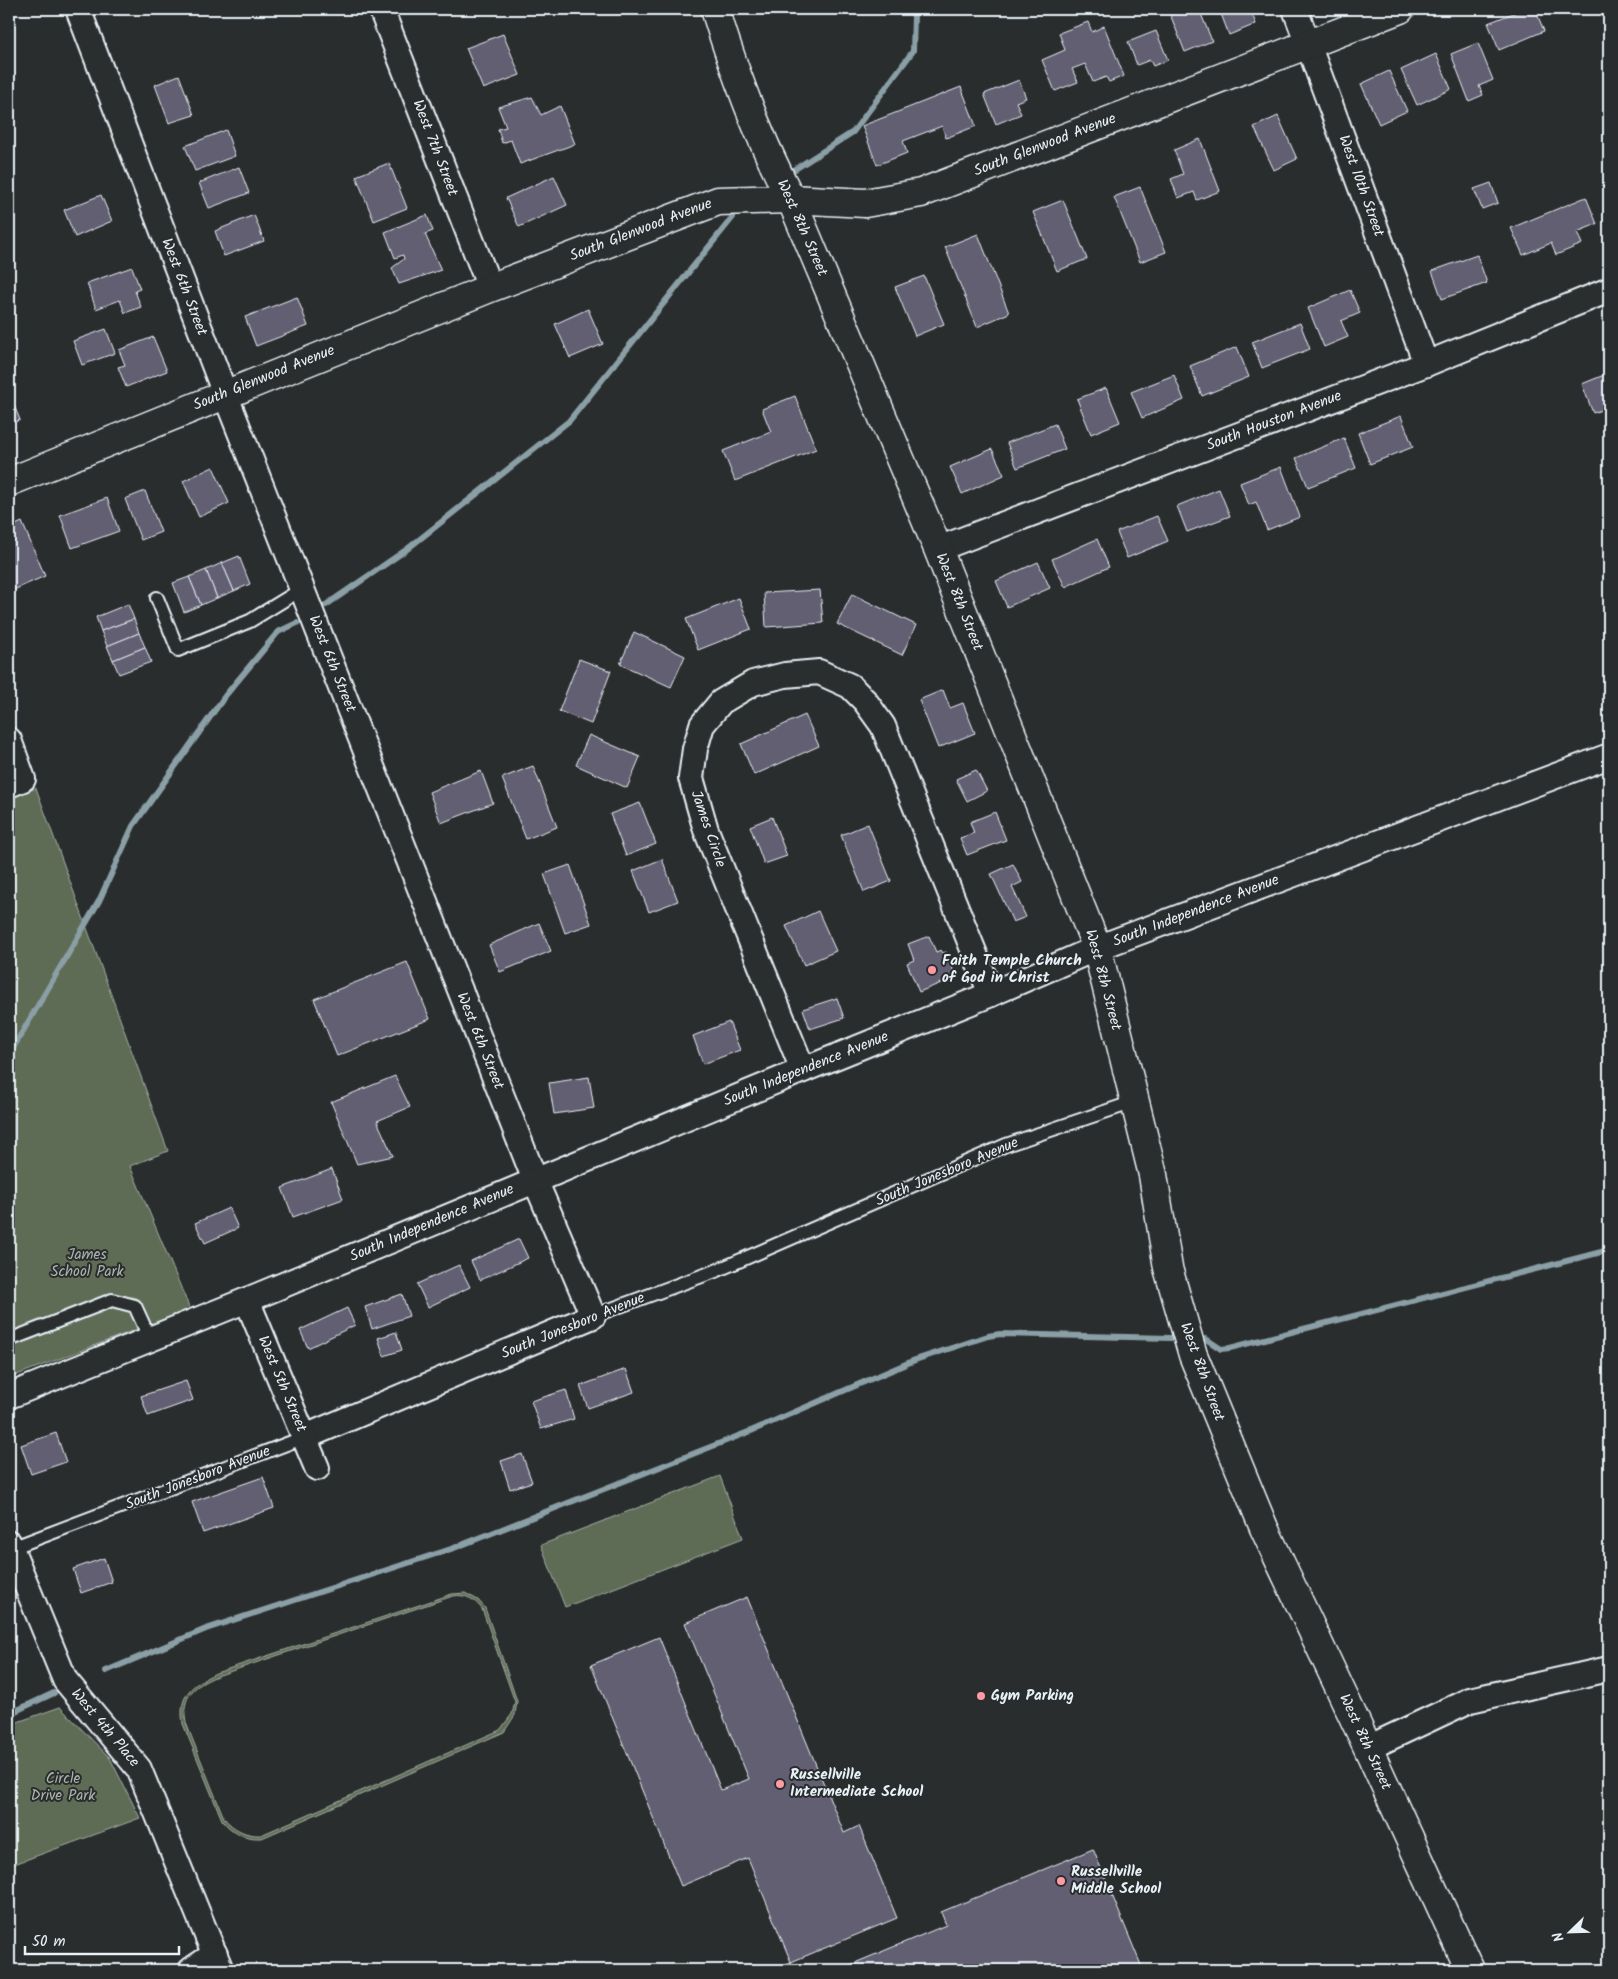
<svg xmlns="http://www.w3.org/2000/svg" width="1618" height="1979" font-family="Kalam,sans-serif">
<rect width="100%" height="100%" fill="#2a2d2e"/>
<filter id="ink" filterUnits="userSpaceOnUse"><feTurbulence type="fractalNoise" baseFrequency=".02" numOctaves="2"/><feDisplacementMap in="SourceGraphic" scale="10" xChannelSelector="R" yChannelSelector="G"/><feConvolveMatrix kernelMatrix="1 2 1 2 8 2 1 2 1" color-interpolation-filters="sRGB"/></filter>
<g filter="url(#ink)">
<g fill="#5e6c54" stroke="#a3aea6" fill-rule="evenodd">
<polygon points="36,788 168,1151 130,1166 190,1309 9,1378 9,799"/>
<polygon points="720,1476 743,1538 565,1607 541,1545"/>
<path d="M 465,1593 L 478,1600 L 485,1608 L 517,1701 L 515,1715 L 504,1732 L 262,1838 C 245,1839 232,1833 222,1820 L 183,1724 C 178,1695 191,1685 216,1673 L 452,1594 ZM 453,1596 C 466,1594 474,1599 482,1609 L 515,1702 L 512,1714 L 500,1730 L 261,1835 C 246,1836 233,1829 224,1818 L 186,1723 C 181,1695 194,1686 217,1676 Z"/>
<polygon points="60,1707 110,1758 140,1818 9,1866 9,1725"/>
</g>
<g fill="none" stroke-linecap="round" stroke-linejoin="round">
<g stroke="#8a9fa6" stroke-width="6">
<polyline points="792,171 853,132 913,51 914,16 910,9"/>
<polyline points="326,605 406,550 569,421 733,217"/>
<polyline points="9,1055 99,901 133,826 225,696 278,632 297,623"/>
<polyline points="1206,1339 1221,1349 1230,1348 1609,1250"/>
<polyline points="106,1671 206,1629 454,1548 751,1431 915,1360 988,1336 1000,1334 1171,1338"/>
<polyline points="9,1714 54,1693"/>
</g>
</g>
<g fill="#635f72" stroke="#e8f1f8">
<polygon points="1168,9 1199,9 1212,41 1185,52"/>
<polygon points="1226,9 1250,9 1256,24 1229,35 1220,11"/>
<polygon points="1524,9 1535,9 1544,31 1499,50 1488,23"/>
<polygon points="1088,22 1092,32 1104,26 1124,76 1109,82 1106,77 1093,82 1085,64 1072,69 1078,82 1055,91 1042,60 1065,50 1059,33"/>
<polygon points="1156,31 1168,60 1153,66 1150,60 1137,65 1128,42"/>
<polygon points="503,34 520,75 483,89 466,48"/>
<polygon points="1478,43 1493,80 1479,86 1483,95 1469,101 1451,54"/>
<polygon points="1436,54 1451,89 1417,105 1401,70"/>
<polygon points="1389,71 1407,111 1379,124 1361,84"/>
<polygon points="179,75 194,115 169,123 155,85"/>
<polygon points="1019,80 1026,98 1016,102 1021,114 996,124 984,94"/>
<polygon points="961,87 976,126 946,138 942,126 903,141 907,153 877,165 862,126"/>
<polygon points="532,97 541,115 560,106 575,144 520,164 511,140 502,143 498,129 506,127 498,107"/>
<polygon points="1278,116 1297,159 1274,170 1254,127"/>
<polygon points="226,130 235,156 195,171 185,146"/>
<polygon points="1200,139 1220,191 1197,200 1194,192 1178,198 1171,179 1183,174 1174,150"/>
<polygon points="389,163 407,208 374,221 356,176"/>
<polygon points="239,167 249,193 209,208 199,183"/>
<polygon points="554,176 567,205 519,227 506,198"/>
<polygon points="1491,183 1498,203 1482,209 1474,189"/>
<polygon points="1140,187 1166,252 1140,262 1114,197"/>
<polygon points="101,195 112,221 75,237 64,210"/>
<polygon points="1586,197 1597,224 1577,232 1582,244 1556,255 1551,243 1523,255 1511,228"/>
<polygon points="1063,200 1087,259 1057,271 1033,212"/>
<polygon points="254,215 264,241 224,256 215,231"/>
<polygon points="427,215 433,231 425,234 441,270 399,284 392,268 404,259 403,255 395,258 385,232"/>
<polygon points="978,234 1009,313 977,327 945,247"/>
<polygon points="1477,255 1487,283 1442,299 1432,271"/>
<polygon points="132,267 140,289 135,291 141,307 125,313 120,300 96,309 87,283"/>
<polygon points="924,276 944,324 915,336 895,287"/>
<polygon points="1350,290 1360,313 1341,321 1348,337 1324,347 1308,308"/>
<polygon points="297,297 308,326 256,346 245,317"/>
<polygon points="588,309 603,344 570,358 555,324"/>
<polygon points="1300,323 1310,349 1262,368 1252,342"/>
<polygon points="106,329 115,353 82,365 73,341"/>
<polygon points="153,337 167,371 126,387 118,367 125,365 119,350"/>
<polygon points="1237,347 1249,377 1202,396 1190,366"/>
<polygon points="1609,373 1609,407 1593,413 1582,384"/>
<polygon points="1174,375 1184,400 1142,418 1131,392"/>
<polygon points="1106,388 1120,422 1091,434 1077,399"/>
<polygon points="795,396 816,449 735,481 723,451 771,432 762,409"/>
<polygon points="9,398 11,398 20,420 9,424"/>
<polygon points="1401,416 1413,447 1370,464 1358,433"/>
<polygon points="1055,424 1065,449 1017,468 1007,443"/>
<polygon points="1344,438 1356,468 1308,487 1296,458"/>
<polygon points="992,449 1004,475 962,494 950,467"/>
<polygon points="213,467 229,503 199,517 183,481"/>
<polygon points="1281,467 1300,517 1267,530 1256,502 1249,505 1240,483"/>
<polygon points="1219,489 1230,516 1187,532 1177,506"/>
<polygon points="145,491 161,532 141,540 125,499"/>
<polygon points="107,498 119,531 72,548 60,515"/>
<polygon points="1157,516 1168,541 1127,558 1117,532"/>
<polygon points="22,522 45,576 9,592 9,528"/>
<polygon points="1097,539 1109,567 1065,587 1052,559"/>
<polygon points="239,556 250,584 234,591 222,563"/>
<polygon points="1038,562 1050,588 1007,607 996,581"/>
<polygon points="222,563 234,591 217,598 206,570"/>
<polygon points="206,570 217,598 201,605 189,577"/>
<polygon points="189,577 201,605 184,612 173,583"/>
<polygon points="820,590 823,623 766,627 764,593"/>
<polygon points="852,594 916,625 902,655 837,624"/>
<polygon points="739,598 751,629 698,650 686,619"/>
<polygon points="128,604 134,619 101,631 96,617"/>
<polygon points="134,619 139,633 107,646 101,631"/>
<polygon points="634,632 685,656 671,687 620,664"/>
<polygon points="139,633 145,647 113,660 107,646"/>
<polygon points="145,647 151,662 119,674 113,660"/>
<polygon points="579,659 611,671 591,724 559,711"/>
<polygon points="943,690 950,708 963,703 975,733 938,748 919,700"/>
<polygon points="805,715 819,746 754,775 741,744"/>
<polygon points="589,735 640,757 627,788 576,765"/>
<polygon points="533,766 557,827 526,839 502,778"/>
<polygon points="976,770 987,791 967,801 956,779"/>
<polygon points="481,771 493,803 441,823 429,792"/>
<polygon points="640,803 656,844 626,856 610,814"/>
<polygon points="995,812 1006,840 967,855 960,838 974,833 970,822"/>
<polygon points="772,817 787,856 764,864 750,826"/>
<polygon points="868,824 891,881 864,892 841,835"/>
<polygon points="662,859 678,901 649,912 633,871"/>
<polygon points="1013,864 1022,882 1012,887 1026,917 1013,922 991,874"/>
<polygon points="570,865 591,924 565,933 544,874"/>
<polygon points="818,911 836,951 804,965 786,926"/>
<polygon points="539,923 551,951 500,972 489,945"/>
<polygon points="929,936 936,952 941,950 943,953 946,952 956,977 919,992 907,963 914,960 908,944"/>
<polygon points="407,962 430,1019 337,1056 314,999"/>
<polygon points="837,998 844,1018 810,1029 803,1009"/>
<polygon points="729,1022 740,1050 703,1064 693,1036"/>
<polygon points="395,1076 410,1107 377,1121 393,1156 357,1164 331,1102"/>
<polygon points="589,1077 594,1108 554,1114 549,1083"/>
<polygon points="332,1169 343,1199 293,1217 282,1188"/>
<polygon points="229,1208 238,1228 205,1243 195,1223"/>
<polygon points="519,1239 528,1258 480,1280 471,1261"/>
<polygon points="459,1265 470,1287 428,1307 417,1284"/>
<polygon points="402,1294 409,1316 372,1329 365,1307"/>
<polygon points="347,1308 355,1325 308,1348 300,1330"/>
<polygon points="396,1332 402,1350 384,1356 378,1338"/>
<polygon points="626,1369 634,1392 588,1408 580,1386"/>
<polygon points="186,1381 193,1400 148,1416 141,1396"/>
<polygon points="566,1390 574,1419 541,1429 531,1401"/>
<polygon points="56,1433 66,1462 31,1474 21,1445"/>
<polygon points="522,1454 532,1482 510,1489 501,1461"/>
<polygon points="263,1477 274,1508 203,1533 192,1502"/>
<polygon points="104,1558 112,1582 81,1593 73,1569"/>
<polygon points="747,1597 844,1833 859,1826 897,1918 791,1962 748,1858 681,1886 591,1665 659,1637 721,1790 749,1779 685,1623"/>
<polygon points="1093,1849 1143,1970 838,1970 946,1925 941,1912"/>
<polygon points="791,1962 794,1970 770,1970"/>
</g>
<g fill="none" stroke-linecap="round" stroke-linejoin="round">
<g stroke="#e8f1f8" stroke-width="16">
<g id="lane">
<polyline points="157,598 178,650 250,621 302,589"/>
<polyline points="593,1316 718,1270 1006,1145 1134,1102"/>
<polyline points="9,1340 112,1300 135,1306 150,1339"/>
<polyline points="9,1549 305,1437"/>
</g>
</g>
<g stroke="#e8f1f8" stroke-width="28">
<g id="street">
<polyline points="78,9 225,394 535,1180 593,1316 305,1437"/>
<polyline points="381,9 490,288"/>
<polyline points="1295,9 1426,364"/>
<polyline points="938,549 1426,364 1609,290"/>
<polyline points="9,740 23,779 9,785"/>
<polyline points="803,1070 706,830 691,778 695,749 702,725 721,702 753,683 785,675 819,672 850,686 865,701 883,726 991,994"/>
<polyline points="247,1300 317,1468"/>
<polyline points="9,1396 247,1300 803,1070 991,994 1097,948 1609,756"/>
<polyline points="9,1543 65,1680 139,1769 221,1970"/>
<polyline points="1368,1748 1470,1700 1609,1669"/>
<polyline points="191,1970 215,1954"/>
</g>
</g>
<g stroke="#e8f1f8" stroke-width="31">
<g id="secondary">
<path d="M 715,9 C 735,74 759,139 791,199 L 938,549 L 1097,948 L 1153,1175 L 1168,1268 L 1193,1355 L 1264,1528 L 1368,1748 L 1470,1970"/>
<polyline points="9,482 490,288 718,201 791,199 865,203 921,193 1400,9"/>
</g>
</g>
<use href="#lane" stroke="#2a2d2e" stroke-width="12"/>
<use href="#street" stroke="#2a2d2e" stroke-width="24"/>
<use href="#secondary" stroke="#2a2d2e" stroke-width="28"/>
</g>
</g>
<g fill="#ff9aa2" stroke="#2a2d2e" stroke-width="2">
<circle cx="932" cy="970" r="5"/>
<circle cx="981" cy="1696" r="5"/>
<circle cx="780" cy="1784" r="5"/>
<circle cx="1061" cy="1881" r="5"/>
</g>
<g text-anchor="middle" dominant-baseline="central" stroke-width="4" stroke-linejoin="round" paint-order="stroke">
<g font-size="15" fill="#e8f1f8" stroke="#2a2d2e">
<text transform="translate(1045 145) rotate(-21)">South Glenwood Avenue</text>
<text transform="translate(435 148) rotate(69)">West 7th Street</text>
<text transform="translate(1361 186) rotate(70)">West 10th Street</text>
<text transform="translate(802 228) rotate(66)">West 8th Street</text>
<text transform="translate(641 230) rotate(-21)">South Glenwood Avenue</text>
<text transform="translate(184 287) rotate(69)">West 6th Street</text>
<text transform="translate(264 378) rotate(-22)">South Glenwood Avenue</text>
<text transform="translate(1274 421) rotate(-21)">South Houston Avenue</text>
<text transform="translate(959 602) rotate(68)">West 8th Street</text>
<text transform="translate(332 664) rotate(68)">West 6th Street</text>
<text transform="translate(708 829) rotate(71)">James Circle</text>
<text transform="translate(1196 911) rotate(-21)">South Independence Avenue</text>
<text transform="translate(1103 980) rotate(75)">West 8th Street</text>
<text transform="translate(480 1041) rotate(68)">West 6th Street</text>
<text transform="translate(806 1069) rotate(-22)">South Independence Avenue</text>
<text transform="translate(947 1172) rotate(-23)">South Jonesboro Avenue</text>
<text transform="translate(432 1223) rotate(-23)">South Independence Avenue</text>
<text transform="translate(573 1326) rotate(-22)">South Jonesboro Avenue</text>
<text transform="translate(1202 1372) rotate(70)">West 8th Street</text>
<text transform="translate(282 1384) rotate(67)">West 5th Street</text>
<text transform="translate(198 1478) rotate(-21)">South Jonesboro Avenue</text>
<text transform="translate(105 1728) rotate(50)">West 4th Place</text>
<text transform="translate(1365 1742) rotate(65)">West 8th Street</text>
</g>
<g font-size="15" font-weight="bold" fill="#e8f1f8" stroke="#2a2d2e" text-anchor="start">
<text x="942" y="961">Faith Temple Church<tspan x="942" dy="17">of God in Christ</tspan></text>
<text x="991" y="1696">Gym Parking</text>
<text x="790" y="1775">Russellville<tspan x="790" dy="17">Intermediate School</tspan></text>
<text x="1071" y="1872">Russellville<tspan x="1071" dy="17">Middle School</tspan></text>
</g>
<g font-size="15" fill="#aab5ae" stroke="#2a2d2e">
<text x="87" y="1255">James<tspan x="87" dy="17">School Park</tspan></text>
<text x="63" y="1779">Circle<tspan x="63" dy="17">Drive Park</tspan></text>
</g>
</g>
<rect width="1618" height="1979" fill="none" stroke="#2a2d2e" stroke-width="30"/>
<rect x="15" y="15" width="1588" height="1949" fill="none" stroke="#e8f1f8" stroke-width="2" filter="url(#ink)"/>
<g transform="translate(1570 1932) rotate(247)" stroke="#2a2d2e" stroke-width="4" paint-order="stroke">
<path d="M0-4L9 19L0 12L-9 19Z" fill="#e8f1f8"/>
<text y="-8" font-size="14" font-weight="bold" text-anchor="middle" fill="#e8f1f8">N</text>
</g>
<path d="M25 1946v8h154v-8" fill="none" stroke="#e8f1f8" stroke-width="2.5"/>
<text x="32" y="1946" font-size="15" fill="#e8f1f8" stroke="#2a2d2e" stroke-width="4" paint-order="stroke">50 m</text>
</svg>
